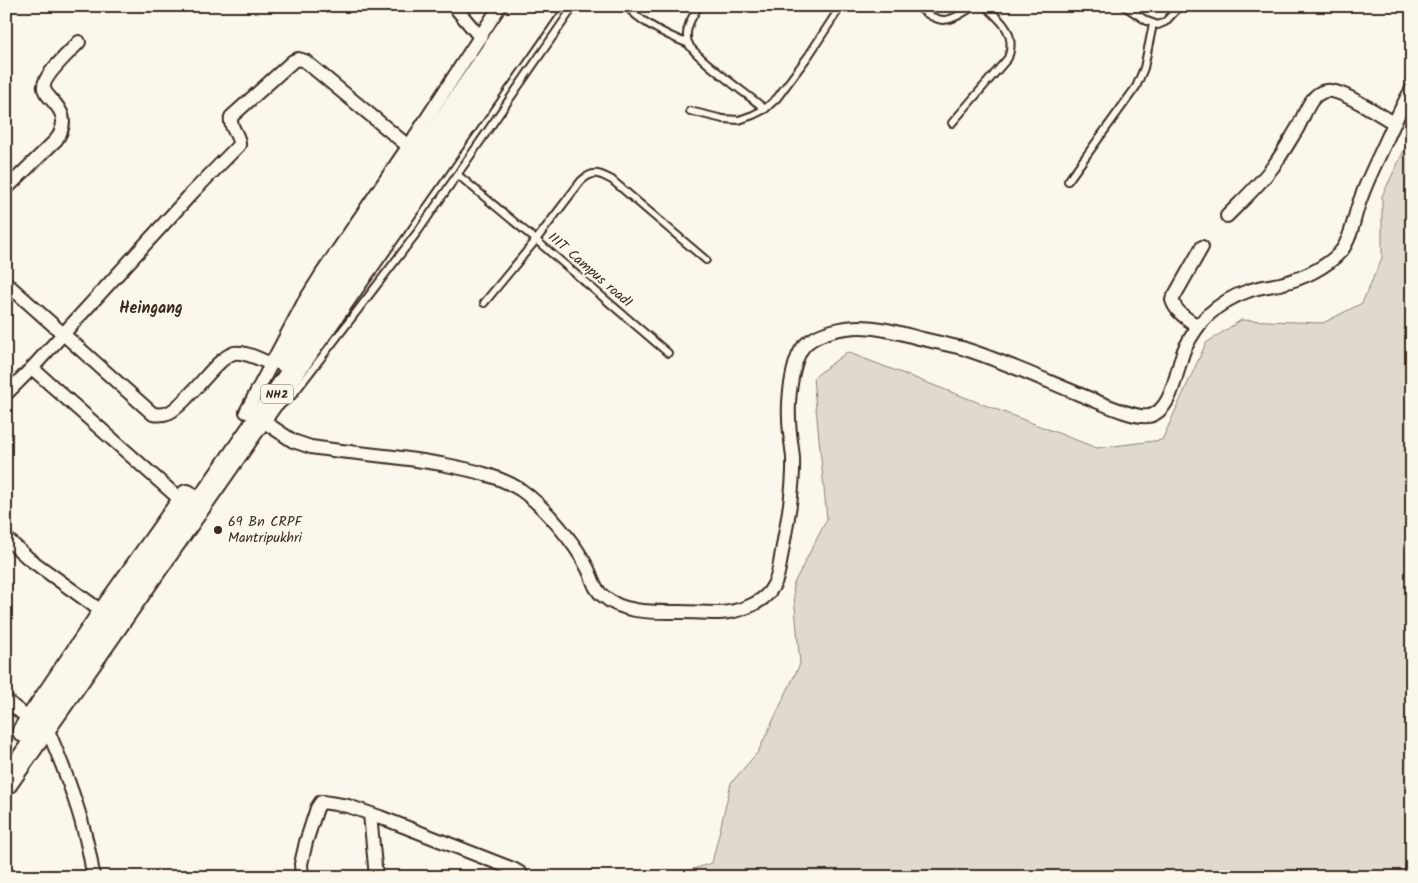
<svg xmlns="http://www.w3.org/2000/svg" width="1418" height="883" font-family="Kalam,sans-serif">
<rect width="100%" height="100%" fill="#fbf7ec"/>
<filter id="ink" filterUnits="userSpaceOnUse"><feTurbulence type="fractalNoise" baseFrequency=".02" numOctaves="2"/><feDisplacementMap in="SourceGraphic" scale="10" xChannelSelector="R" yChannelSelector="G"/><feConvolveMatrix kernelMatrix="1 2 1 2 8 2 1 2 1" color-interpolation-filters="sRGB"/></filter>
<g filter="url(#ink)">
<polygon fill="#dfd9ce" stroke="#8d8276" points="1412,134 1412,877 668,877 712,863 731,783 758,752 800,664 793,585 827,519 813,378 847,352 1097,448 1162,440 1206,343 1241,320 1323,323 1362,303 1382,258 1382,196"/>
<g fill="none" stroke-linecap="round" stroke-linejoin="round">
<g stroke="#3b2a1e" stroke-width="10">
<g id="lane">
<path d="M 626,6 C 643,24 666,35 689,44"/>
<path d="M 699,6 C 692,17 684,29 688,43 C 693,56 751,97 765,109"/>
<path d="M 917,6 C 941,27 949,22 974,6"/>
<polyline points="1124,6 1147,21 1158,25 1165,22 1180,6"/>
<polyline points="690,111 723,119 739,120 753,115 765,109 777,98 809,55 841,6"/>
<path d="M 952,123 L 1008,58 C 1017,34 1002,21 985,6"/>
<polyline points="458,175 536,240 668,353"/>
<polyline points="1068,181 1136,87 1144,68 1153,24"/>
<path d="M 484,303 L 536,240 L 581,181 C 593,170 599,173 612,180 L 706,260"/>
<polyline points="281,405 292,396 419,230 574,6"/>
</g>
</g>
<g stroke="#3b2a1e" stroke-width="16">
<g id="street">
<polyline points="454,6 480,37"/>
<path d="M 6,189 L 56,140 C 78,109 41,99 44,85 C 46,73 70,52 79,42"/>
<path d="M 1227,216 C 1243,200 1259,185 1272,168 C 1281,156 1289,142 1297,129 C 1304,117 1310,93 1326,91 C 1340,88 1380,115 1394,123"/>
<path d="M 6,283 L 153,414 C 159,415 162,415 168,413 C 181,408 206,375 218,364 C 222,360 228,355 234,353 C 245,351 261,360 271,364"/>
<path d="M 1197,326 C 1188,319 1176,313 1172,300 L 1202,247"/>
<polyline points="32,368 183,502"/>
<path d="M 6,394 L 32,368 L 192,193 L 239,145 C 240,135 229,128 231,117 L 293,61 L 298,59 L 305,61 L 408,146"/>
<polyline points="246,412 304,302 323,272 412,141 500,6"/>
<path d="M 260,419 L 293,441 L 311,447 C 356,454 401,456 446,465 C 472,470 499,476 521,490 C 544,506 576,544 588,569 C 593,579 594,589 603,596 C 624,614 655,612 680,612 C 693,612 707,613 720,613 C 737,612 760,605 770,591 C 772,588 776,581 777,577 C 780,567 781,556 783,546 C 788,518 794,487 793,458 C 792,445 789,432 789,418 C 788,399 792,355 807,343 C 820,332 844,327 860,327 C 881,327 903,334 923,339 C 936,342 949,345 962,348 C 1003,361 1042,379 1081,395 C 1097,401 1134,419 1149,416 C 1174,410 1176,367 1185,348 C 1191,336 1198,325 1208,315 C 1219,305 1233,296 1248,291 C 1258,287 1269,286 1280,284 C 1301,279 1327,268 1342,250 C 1353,235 1354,214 1361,198 C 1368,178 1378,159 1387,139 C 1395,122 1402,105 1412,89"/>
<polyline points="6,538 28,558 104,613"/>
<polyline points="6,700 31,721"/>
<path d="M 46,726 C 62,763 77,800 86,839 C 89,851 92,864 93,877"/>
<polyline points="370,814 376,877"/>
<polyline points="302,877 301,864 306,842 317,808 321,802 323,802 348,806 380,817 513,869 520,873 523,877"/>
</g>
</g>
<g stroke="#3b2a1e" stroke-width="26">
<g id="highway">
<polyline points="283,360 523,6"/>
<polyline points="24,731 104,613 187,496"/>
<polyline points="6,783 548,6"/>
</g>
</g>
<use href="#lane" stroke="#fbf7ec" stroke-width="6"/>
<use href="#street" stroke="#fbf7ec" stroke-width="12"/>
<use href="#highway" stroke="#fbf7ec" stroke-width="22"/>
</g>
</g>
<circle fill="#3b2a1e" stroke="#fbf7ec" stroke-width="2" cx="218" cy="530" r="5"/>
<g text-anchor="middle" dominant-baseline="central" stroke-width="4" stroke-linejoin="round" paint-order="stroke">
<rect fill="#fbf7ec" stroke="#75685c" stroke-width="1" x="261" y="384.5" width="32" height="19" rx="4"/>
<g font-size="12" font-weight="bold" fill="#3b2a1e">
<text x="277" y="394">NH2</text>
</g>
<g font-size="14" fill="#3b2a1e" stroke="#fbf7ec">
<text transform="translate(590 270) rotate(41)">IIIT Campus road1</text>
</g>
<g font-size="14" fill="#3b2a1e" stroke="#fbf7ec" text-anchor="start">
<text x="228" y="522">69 Bn CRPF<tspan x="228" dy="16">Mantripukhri</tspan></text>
</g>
<g font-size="16" font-weight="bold" fill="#3b2a1e" stroke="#fbf7ec">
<text x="151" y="308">Heingang</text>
</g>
</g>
<rect width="1418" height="883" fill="none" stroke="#fbf7ec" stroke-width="25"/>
<rect x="12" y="12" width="1393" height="858" fill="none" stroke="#3b2a1e" stroke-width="2" filter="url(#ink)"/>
</svg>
